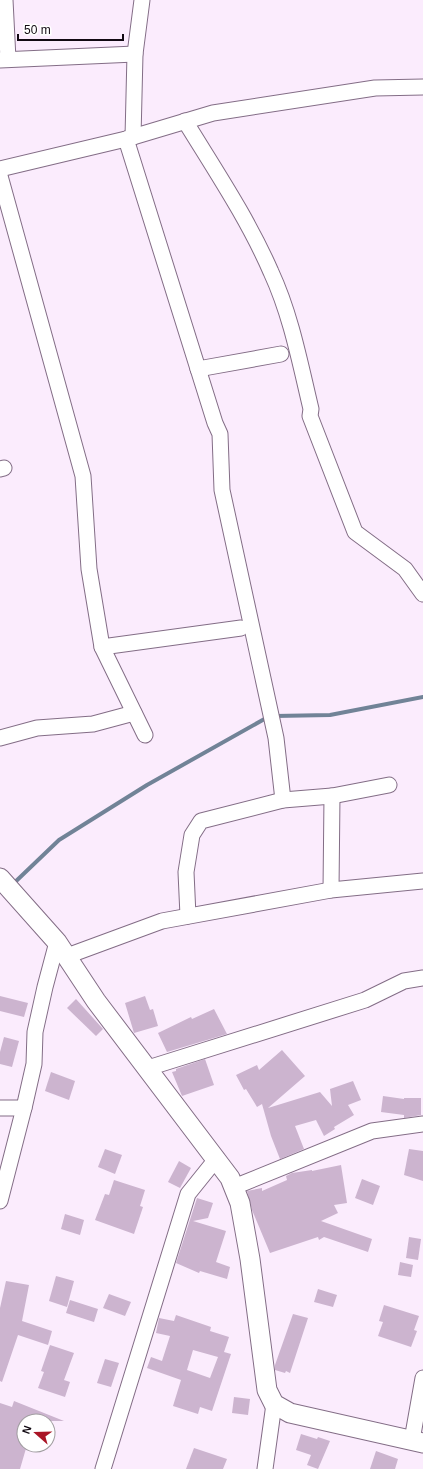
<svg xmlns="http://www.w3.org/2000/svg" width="423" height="1469" font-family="Helvetica,sans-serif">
<rect width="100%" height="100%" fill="#fbecfd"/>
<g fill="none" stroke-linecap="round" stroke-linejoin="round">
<g stroke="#718397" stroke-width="4">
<polyline points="275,716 330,715 423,697"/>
<polyline points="13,884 59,840 147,785 268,717"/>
</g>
</g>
<g fill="#ccb4cf" fill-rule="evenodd">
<polygon points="0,996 28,1003 24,1017 0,1011"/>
<polygon points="145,996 150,1010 153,1009 158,1026 134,1033 125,1003"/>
<polygon points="76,999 103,1029 96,1036 67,1008"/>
<polygon points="214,1009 227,1034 167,1052 158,1033 191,1017 192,1019"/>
<polygon points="4,1037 19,1041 12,1067 0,1064 0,1052"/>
<polygon points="282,1050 305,1076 268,1108 320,1092 332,1106 330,1089 353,1081 361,1100 348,1105 354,1115 334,1127 335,1129 324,1136 316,1120 295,1126 304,1149 280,1159 271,1136 262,1104 257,1107 246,1089 244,1090 236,1075 257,1065 259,1070"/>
<polygon points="205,1059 214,1085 182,1096 172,1072 176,1071 176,1069"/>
<polygon points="51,1072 75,1081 69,1100 45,1091"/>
<polygon points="383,1096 404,1099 404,1098 421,1098 421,1115 404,1118 404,1115 381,1112"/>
<polygon points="105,1149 122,1155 115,1174 98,1167"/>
<polygon points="409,1149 423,1151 423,1181 404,1175"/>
<polygon points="179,1161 191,1168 180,1188 168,1182"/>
<polygon points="341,1165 347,1203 334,1205 338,1213 321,1221 372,1239 368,1252 324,1237 319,1240 318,1237 270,1253 252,1210 247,1191 262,1188 262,1191 287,1180 286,1176 292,1173 312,1170 312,1171"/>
<polygon points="362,1179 380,1186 373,1205 355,1198"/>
<polygon points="114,1180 145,1190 140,1206 143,1207 134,1234 95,1220 105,1194 109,1195"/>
<polygon points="197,1198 213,1203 208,1218 193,1221 226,1231 216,1262 230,1267 227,1279 200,1271 199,1273 176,1263"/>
<polygon points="65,1214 84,1220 80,1235 61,1229"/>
<polygon points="409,1237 421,1239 418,1260 406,1258"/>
<polygon points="400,1262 413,1265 411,1277 398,1275"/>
<polygon points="56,1276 74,1281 67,1307 49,1301"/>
<polygon points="6,1281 29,1285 22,1321 52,1331 48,1345 18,1335 2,1382 0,1381 0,1308"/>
<polygon points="318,1289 337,1295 333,1307 314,1302"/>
<polygon points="109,1294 131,1302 125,1316 103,1308"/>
<polygon points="70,1300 98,1309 94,1322 66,1313"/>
<polygon points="384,1305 419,1316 414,1330 417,1331 411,1347 378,1336 383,1322 379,1321"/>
<polygon points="293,1314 308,1318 290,1373 286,1371 285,1373 275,1370 275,1365"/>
<path d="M 176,1315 L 211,1327 L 210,1331 L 229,1337 L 224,1352 L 231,1354 L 212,1411 L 200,1407 L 198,1414 L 173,1406 L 181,1380 L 147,1368 L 151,1357 L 162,1361 L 170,1336 L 156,1333 L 159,1318 L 174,1321 ZM 193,1350 L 218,1357 L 210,1378 L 187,1370 Z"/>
<polygon points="50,1345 74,1353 64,1380 70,1382 65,1397 38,1388 44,1372 41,1371"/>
<polygon points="105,1359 119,1363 111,1387 97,1383"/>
<polygon points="234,1397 250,1399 248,1415 232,1413"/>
<polygon points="14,1401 64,1421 24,1421 24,1445 27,1445 20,1469 0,1469 0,1403 12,1407"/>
<polygon points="301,1434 317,1439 318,1437 330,1441 318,1469 307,1465 311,1455 296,1450"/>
<polygon points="194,1448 227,1459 223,1469 186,1469"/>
<polygon points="376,1451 398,1459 395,1469 370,1469"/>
</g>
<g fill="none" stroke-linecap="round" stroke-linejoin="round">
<g stroke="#836d86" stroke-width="17">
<g id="minor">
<polyline points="5,0 8,59"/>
<polyline points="0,60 135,54"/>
<path d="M 185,121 C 215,170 248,219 271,272 C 291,315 300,363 311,409 L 310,416 L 355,532 L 405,569 L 423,594"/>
<polyline points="133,137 135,54 142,0"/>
<polyline points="126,139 215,423 220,434 222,490 276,738 283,800"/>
<polyline points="0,169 126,139 213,113 375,88 423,87"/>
<polyline points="0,176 83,476 89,569 102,647 145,735"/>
<polyline points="198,369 281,354"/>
<polyline points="0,469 4,468"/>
<polyline points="102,647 241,628"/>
<polyline points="0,738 37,728 93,724 134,713"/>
<polyline points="331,890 332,796"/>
<polyline points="188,916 186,872 192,835 201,821 283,800 332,796 389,785"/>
<polyline points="67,956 162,921 331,890 423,881"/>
<polyline points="148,1068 365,1000 404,981 423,978"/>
<polyline points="0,1108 24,1108"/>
<polyline points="234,1187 372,1131 423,1124"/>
<polyline points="0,1201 24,1108 34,1064 35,1032 45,987 57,942"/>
<polyline points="412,1440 423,1378"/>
<polyline points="103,1469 188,1194 217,1158"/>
<polyline points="265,1469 274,1404"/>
</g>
</g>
<g stroke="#836d86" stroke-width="21">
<polyline id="tertiary" points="0,878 57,942 96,1001 230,1178 240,1203 250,1259 267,1390 274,1404 290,1413 423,1443"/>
</g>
<use href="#minor" stroke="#fff" stroke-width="15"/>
<use href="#tertiary" stroke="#fff" stroke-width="19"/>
</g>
<g transform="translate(36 1433) rotate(290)"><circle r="19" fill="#ffffff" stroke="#a09da0"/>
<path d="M0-3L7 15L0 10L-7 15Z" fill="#aa1526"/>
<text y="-6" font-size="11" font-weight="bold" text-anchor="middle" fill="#110912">N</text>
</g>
<path d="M18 34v6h105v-6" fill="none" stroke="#110912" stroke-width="2"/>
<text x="24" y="34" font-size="12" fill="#110912" stroke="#ffffff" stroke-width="3" paint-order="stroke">50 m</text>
</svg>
